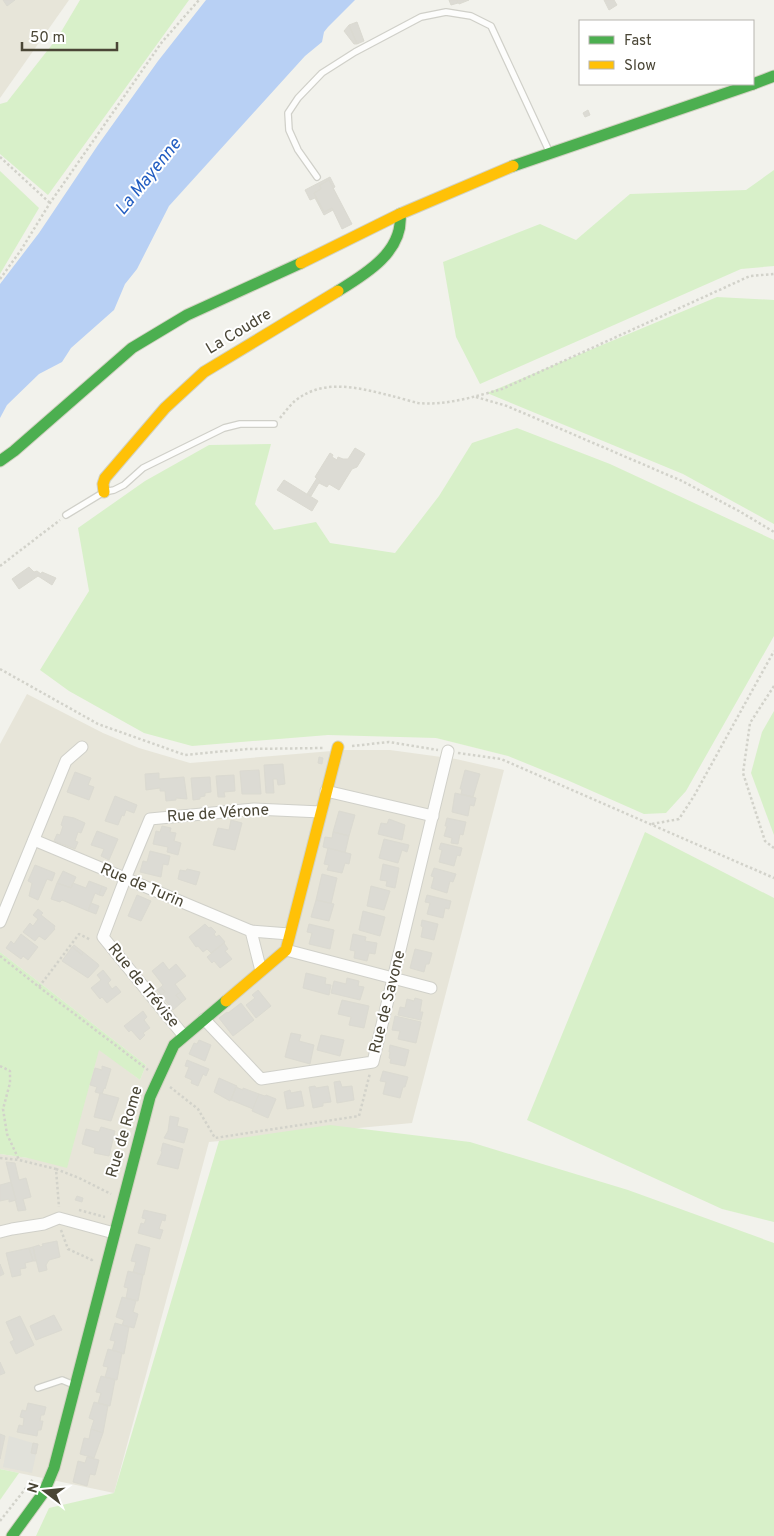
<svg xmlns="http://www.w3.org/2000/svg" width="774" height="1536" font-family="Overpass,sans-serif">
<rect width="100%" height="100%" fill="#f2f2ec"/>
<g fill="#e7e5d9">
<polygon points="0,0 69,0 0,98"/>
<polygon points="27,694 103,733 139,748 190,763 344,750 390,750 456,759 504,770 412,1123 209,1142 114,1493 0,1469 0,1154 28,1158 99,1049 140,1080 146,1065 0,952 0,744"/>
</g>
<g fill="#d8f0c9">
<polygon points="80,0 189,0 48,195 0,154 0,104 7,102 58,37"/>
<polygon points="774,170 774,266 741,269 480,384 456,337 443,262 540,224 576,240 630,194 746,190"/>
<polygon points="0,171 39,208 0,274"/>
<polygon points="717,297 774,300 774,524 683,474 487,393"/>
<polygon points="517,428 610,464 774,540 774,636 686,791 666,813 644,814 567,780 508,756 436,738 328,735 192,746 144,733 69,691 40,670 89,591 78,528 145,481 209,445 271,444 255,504 274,530 316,522 330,543 395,553 439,496 472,443"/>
<polygon points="774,711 774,835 751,773 762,732"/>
<polygon points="645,832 774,898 774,1222 722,1209 527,1120"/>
<polygon points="0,952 146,1065 140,1080 99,1050 67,1168 28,1158 0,1154"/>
<polygon points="330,1125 470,1142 628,1190 774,1243 774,1536 36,1536 49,1508 114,1493 219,1141"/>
<polygon points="0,1469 19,1473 0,1500"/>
</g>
<polygon fill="#e1e1da" points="9,1436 33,1443 31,1453 36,1454 32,1473 3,1467"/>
<polygon fill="#b8d0f4" points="206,0 355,0 328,27 324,32 322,42 305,56 169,206 137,269 125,284 114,310 71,348 62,362 39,374 7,405 0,418 0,284 39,233 98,145 158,61"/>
<g fill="#dcdbd4" stroke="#dbdad1">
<polygon points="3,0 15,0 7,6"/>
<polygon points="449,0 457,0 458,3 451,5"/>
<polygon points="457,0 469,0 459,4"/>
<polygon points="604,0 614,0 617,5 609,10"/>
<polygon points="357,22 364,41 357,44 349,25"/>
<polygon points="349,25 357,44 354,44 344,31"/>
<polygon points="588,110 590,115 585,117 583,113"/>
<polygon points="330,177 335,187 333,188 329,180 320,185 321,189 314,193 324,212 332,208 333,210 324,215 315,198 310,200 305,190"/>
<polygon points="329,180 352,224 342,229 332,208 324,212 314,193 321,189 320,185"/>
<polygon points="355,448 365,454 357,467 352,469 339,490 329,484 327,487 319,483 320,481 315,477 330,453 333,455 332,457 337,460 338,457 343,459 348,459"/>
<polygon points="317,478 320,481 311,496 307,494"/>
<polygon points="284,480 318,501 312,511 277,490"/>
<polygon points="29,567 34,572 37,571 41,574 42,572 56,578 52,585 38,576 19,589 12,579"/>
<polygon points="319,757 323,758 322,764 318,763"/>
<polygon points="283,764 285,784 278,785 277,779 273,779 274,793 266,793 264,765"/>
<polygon points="259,770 261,794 242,794 240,771"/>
<polygon points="465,770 480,774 473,797 461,794 462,789 460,789"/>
<polygon points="75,772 91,778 88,785 94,787 89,800 67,792"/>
<polygon points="159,773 159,779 184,777 187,799 176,798 176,800 166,801 165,791 160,791 160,788 146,790 145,774"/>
<polygon points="234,775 235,791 224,792 225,797 218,797 216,776"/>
<polygon points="210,777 211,792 205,793 205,796 200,797 200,799 193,800 191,778"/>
<polygon points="455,793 476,798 474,806 470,805 468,816 452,812"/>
<polygon points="115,796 137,805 134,813 126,810 124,816 122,815 118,825 105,821"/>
<polygon points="339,811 355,815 349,836 333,832"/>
<polygon points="64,816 74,818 85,823 81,833 78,832 75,841 78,842 75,849 54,841 57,834 60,835 63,826 61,825"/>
<polygon points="447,818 466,822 463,835 460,834 458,844 451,843 452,838 444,836 447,826 445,826"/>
<polygon points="389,819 405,825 402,840 378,834 381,823 387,824"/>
<polygon points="231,820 242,823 235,850 213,845 218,828 229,830"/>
<polygon points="162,826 171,828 170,832 176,833 174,841 181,843 178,855 167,852 168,847 153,844 156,831 160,832"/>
<polygon points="97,831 118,839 109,860 101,856 104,849 91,845"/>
<polygon points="333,832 349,836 345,853 323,847 325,837 332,838"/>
<polygon points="384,839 409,845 407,852 402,850 398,863 379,858"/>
<polygon points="441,843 462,848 460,856 457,855 454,866 439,862 442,850 439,849"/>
<polygon points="328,848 351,854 349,864 345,863 342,873 327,870 329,865 324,864"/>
<polygon points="150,851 170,856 168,865 163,864 161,877 140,872 143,861 147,862"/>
<polygon points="383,864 399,868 395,888 386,886 387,881 380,880"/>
<polygon points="35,865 55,873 52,881 47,879 38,900 29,896 32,883 28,881"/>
<polygon points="434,868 456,874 453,882 450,881 447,893 431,888 434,877 431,876"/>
<polygon points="187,869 200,872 196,885 178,879 180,870 186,871"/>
<polygon points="63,871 76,877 71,888 57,883"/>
<polygon points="322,874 337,878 331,904 316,900"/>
<polygon points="89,881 102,886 99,895 95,893 88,911 62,900 60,902 51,899 57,883 71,888 73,883 86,888"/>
<polygon points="102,886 107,888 103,896 99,895"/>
<polygon points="371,886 390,891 384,910 367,906"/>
<polygon points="137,895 151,901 141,921 128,916"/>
<polygon points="427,895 451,901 449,909 445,908 443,918 427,914 430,903 425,902"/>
<polygon points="316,900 334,904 329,921 311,917"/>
<polygon points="91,903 99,906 96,914 88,911"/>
<polygon points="38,909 43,913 41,915 55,926 54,928 55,929 45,940 39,936 35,941 23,932 30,923 33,926 38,919 33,915"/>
<polygon points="363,911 385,917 380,936 359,930"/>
<polygon points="422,920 438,924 434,940 421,937 423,927 421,926"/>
<polygon points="205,924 209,928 211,927 216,932 214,934 216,937 219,935 225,942 211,953 207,949 203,952 198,946 196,947 189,937"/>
<polygon points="309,924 334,930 330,949 309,944 312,933 307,932"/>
<polygon points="21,934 38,947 28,960 23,956 21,959 6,948 11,941 14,944"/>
<polygon points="353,934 366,937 365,941 377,943 375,954 369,953 367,961 354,958 355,951 350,950"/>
<polygon points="224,943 228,949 225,951 232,959 220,968 214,961 212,963 207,957"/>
<polygon points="74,945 83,952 82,955 72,947"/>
<polygon points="72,947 82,955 83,952 98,964 99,966 88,978 62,961"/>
<polygon points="415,949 432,953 429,964 426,964 424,972 410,968"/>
<polygon points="163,962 169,970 176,964 186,976 175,984 181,992 176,995 182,1002 173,1010 161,995 165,992 161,987 163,985 152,971"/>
<polygon points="103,970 111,980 108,983 112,989 116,986 121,992 107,1003 102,997 100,999 91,988 101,980 97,975"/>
<polygon points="306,973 326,978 325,984 331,985 329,995 303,988"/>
<polygon points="347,978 359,981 358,986 364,987 360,1000 331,993 334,981 346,984"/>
<polygon points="161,987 165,992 161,995 157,990"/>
<polygon points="258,990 271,1006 256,1018 246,1005 255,998 252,995"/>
<polygon points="181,992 186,999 182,1002 176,995"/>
<polygon points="415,998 422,1000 420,1012 423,1012 421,1020 398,1015 400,1007 405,1008 407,999 414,1001"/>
<polygon points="342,1000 369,1006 364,1028 349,1025 351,1017 338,1014"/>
<polygon points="241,1003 254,1020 233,1036 219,1018 227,1012 228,1013"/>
<polygon points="143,1011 147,1017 144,1020 150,1028 143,1033 145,1035 140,1040 131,1030 129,1032 124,1026"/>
<polygon points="395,1016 421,1022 416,1043 398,1039 400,1031 392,1030"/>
<polygon points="291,1033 301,1035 299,1041 314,1045 310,1064 285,1057"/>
<polygon points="321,1035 344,1040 340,1056 317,1050"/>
<polygon points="199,1040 211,1045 205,1061 189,1054 194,1043 197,1044"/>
<polygon points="390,1045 409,1050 405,1066 390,1063 391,1059 389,1058 390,1052 389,1052"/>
<polygon points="187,1060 209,1069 206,1076 203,1074 198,1086 191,1083 192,1080 185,1077 189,1067 185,1066"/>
<polygon points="102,1066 111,1069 105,1089 104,1088 102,1094 95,1092 97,1087 90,1085 95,1068 102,1070"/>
<polygon points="383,1071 408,1077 405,1087 403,1087 400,1098 383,1094 386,1082 380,1081"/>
<polygon points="219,1078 237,1086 230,1101 214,1092"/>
<polygon points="340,1081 342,1087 352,1086 354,1100 337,1103 334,1082"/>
<polygon points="315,1086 316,1088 328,1086 331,1102 323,1103 323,1106 313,1108 309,1087"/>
<polygon points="236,1087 243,1090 243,1088 259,1094 253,1109 231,1100"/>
<polygon points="290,1090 291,1093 301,1091 304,1106 287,1109 284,1092"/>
<polygon points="100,1093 119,1098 111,1121 94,1117"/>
<polygon points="259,1094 265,1096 266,1095 276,1099 268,1118 252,1111"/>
<polygon points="170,1116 179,1118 177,1126 188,1129 184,1143 164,1138 168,1131"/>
<polygon points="101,1127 115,1131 109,1156 94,1153 95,1148 82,1144 86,1129 99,1132"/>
<polygon points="163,1143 183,1149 178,1169 157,1164 162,1152 161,1151"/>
<polygon points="6,1162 15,1163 19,1180 26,1178 31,1197 23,1199 26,1210 18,1211"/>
<polygon points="11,1182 16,1200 9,1202 9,1199 0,1201 0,1185"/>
<polygon points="77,1196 83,1198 82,1202 75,1200"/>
<polygon points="144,1210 166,1215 165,1221 162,1220 159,1229 163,1230 160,1239 138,1233 141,1223 144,1224 146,1219 142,1218"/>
<polygon points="57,1241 60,1257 49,1260 46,1265 47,1270 39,1272 33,1247 39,1245 40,1247 43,1246 42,1244"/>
<polygon points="136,1244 150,1248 144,1275 133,1272 136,1262 131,1261"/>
<polygon points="33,1247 36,1261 33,1261 29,1248"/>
<polygon points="29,1248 33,1261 25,1263 26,1268 20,1269 21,1275 12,1277 6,1253"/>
<polygon points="0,1264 4,1274 0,1276"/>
<polygon points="128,1271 143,1275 138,1301 126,1298 128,1288 124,1287"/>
<polygon points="122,1297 136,1301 133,1312 138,1314 134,1328 122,1325 124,1320 116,1317"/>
<polygon points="54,1315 62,1330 36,1340 30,1326"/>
<polygon points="20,1316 34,1345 16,1354 10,1342 14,1340 6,1322"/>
<polygon points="115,1323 129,1327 124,1354 112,1351 115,1341 110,1340"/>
<polygon points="108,1349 122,1353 117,1380 105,1377 108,1367 103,1366"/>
<polygon points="0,1362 5,1373 0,1375"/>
<polygon points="101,1376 115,1380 110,1406 98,1403 101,1393 96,1392"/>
<polygon points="94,1402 108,1406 103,1433 91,1429 94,1420 89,1418"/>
<polygon points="28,1403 46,1407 44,1415 41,1415 40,1421 43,1421 41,1430 38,1430 37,1436 17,1432 19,1425 23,1426 24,1418 20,1417 22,1410 26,1411"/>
<polygon points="91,1429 103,1433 94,1458 80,1454 84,1438 89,1439"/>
<polygon points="0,1434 5,1436 0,1459"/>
<polygon points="33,1443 38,1444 36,1454 31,1453"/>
<polygon points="87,1457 99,1460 95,1475 90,1474 87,1486 73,1482 78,1461 85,1463"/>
</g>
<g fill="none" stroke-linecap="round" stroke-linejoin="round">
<g stroke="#d0d0c9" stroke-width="8">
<g id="lane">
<polyline points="317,177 298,150 289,130 288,113 298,98 322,73 355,52 421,17 446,12 471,16 491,26 549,151"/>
<polyline points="66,515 104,492 114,490 124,485 143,468 224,428 240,424 274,424"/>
<polyline points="38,1388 62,1380 74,1385"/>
</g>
</g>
<g stroke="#d0d0c9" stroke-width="13">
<g id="street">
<polyline points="326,791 433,816"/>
<polyline points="34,840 251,931 289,934"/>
<polyline points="0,922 66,761 82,747"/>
<polyline points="251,931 261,971"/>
<polyline points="286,950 431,988"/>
<polyline points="204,1019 261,1079 373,1062 448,751"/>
<polyline points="184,1036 103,937 125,879 150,819 254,809 321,812"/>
<polyline points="0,1232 12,1229 44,1224 59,1218 114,1233"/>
</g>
</g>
<g stroke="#d2d2c2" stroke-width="13">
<g id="fast">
<polyline points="753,84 774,76"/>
<polyline points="513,166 753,84"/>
<path d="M 338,291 C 366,274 404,251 400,214"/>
<polyline points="0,461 14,451 132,348 187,315 301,263"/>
<polyline points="12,1536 44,1492 54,1468 150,1097 174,1045 226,1001"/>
</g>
</g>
<g stroke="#d2d2c2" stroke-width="13">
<g id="slow">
<polyline points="301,263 400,214 513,166"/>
<polyline points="104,492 103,484 105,478 165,408 204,372 338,291"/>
<polyline points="226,1001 286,950 338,747"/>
</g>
</g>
<g stroke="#d2d2ca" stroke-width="2.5" stroke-dasharray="2.5 2.5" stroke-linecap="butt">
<polyline points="0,157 50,203"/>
<polyline points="0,279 21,250 50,203 162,42 199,0"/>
<polyline points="476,397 507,406 682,481 739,511 774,532"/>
<path d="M 280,418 C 285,412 290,405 296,400 C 325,378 359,388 392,396 C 400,398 410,401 418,403 C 445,406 477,396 502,389 L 750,276 L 774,274"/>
<polyline points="0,566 60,520"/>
<polyline points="0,669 98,724 185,755 247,749 324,748"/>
<polyline points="774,686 750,723 743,773 765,841 774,848"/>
<polyline points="352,746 389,742 438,750"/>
<polyline points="458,753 501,759 774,878"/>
<polyline points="652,824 679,819 694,796 774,651"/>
<polyline points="0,956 39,987 79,934 91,940"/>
<polyline points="39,987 148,1070"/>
<polyline points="0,1066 10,1071 10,1083 3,1109 7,1134 19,1160 56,1169 59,1207"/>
<polyline points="170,1087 198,1109 215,1138 359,1116 370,1073"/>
<polyline points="0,1158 19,1160"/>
<polyline points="56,1169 79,1178 111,1194"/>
<polyline points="79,1210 105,1217"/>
<polyline points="61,1230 68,1249 92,1260 93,1258"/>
<polyline points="0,1521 33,1479"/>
</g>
<use href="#lane" stroke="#fdfdfc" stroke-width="5.5"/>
<use href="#street" stroke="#fdfdfc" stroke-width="11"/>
<use href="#fast" stroke="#4caf50" stroke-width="11"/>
<use href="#slow" stroke="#ffc107" stroke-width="11"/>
</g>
<g text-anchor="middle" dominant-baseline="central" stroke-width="4" stroke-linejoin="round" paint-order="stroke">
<g font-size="16" fill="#4a4636" stroke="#fff">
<text transform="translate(239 332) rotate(-31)">La Coudre</text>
<text transform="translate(218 814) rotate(-4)">Rue de Vérone</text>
<text transform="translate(142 886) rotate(23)">Rue de Turin</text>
<text transform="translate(143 986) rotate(51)">Rue de Trévise</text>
<text transform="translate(388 1002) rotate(-76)">Rue de Savone</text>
<text transform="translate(125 1132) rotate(-74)">Rue de Rome</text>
</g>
<g font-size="18" font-style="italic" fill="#235ec2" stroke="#fff">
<text transform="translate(149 177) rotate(-51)">La Mayenne</text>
</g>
</g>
<rect x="579" y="20" width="175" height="65" fill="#ffffff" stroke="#b7b5af"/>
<rect x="589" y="36" width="25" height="8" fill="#4caf50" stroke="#b7b5af"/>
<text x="624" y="45" font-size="15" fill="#4a4636">Fast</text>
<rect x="589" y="61" width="25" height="8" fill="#ffc107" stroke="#b7b5af"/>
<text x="624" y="70" font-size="15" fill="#4a4636">Slow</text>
<g transform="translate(45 1491) rotate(286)" stroke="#ffffff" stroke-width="4" paint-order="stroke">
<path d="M0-4L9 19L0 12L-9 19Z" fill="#4a4636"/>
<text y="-8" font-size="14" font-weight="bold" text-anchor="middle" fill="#4a4636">N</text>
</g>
<path d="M22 42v8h95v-8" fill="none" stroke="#4a4636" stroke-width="2.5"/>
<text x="30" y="42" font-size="15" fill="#4a4636" stroke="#ffffff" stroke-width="4" paint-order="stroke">50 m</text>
</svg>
